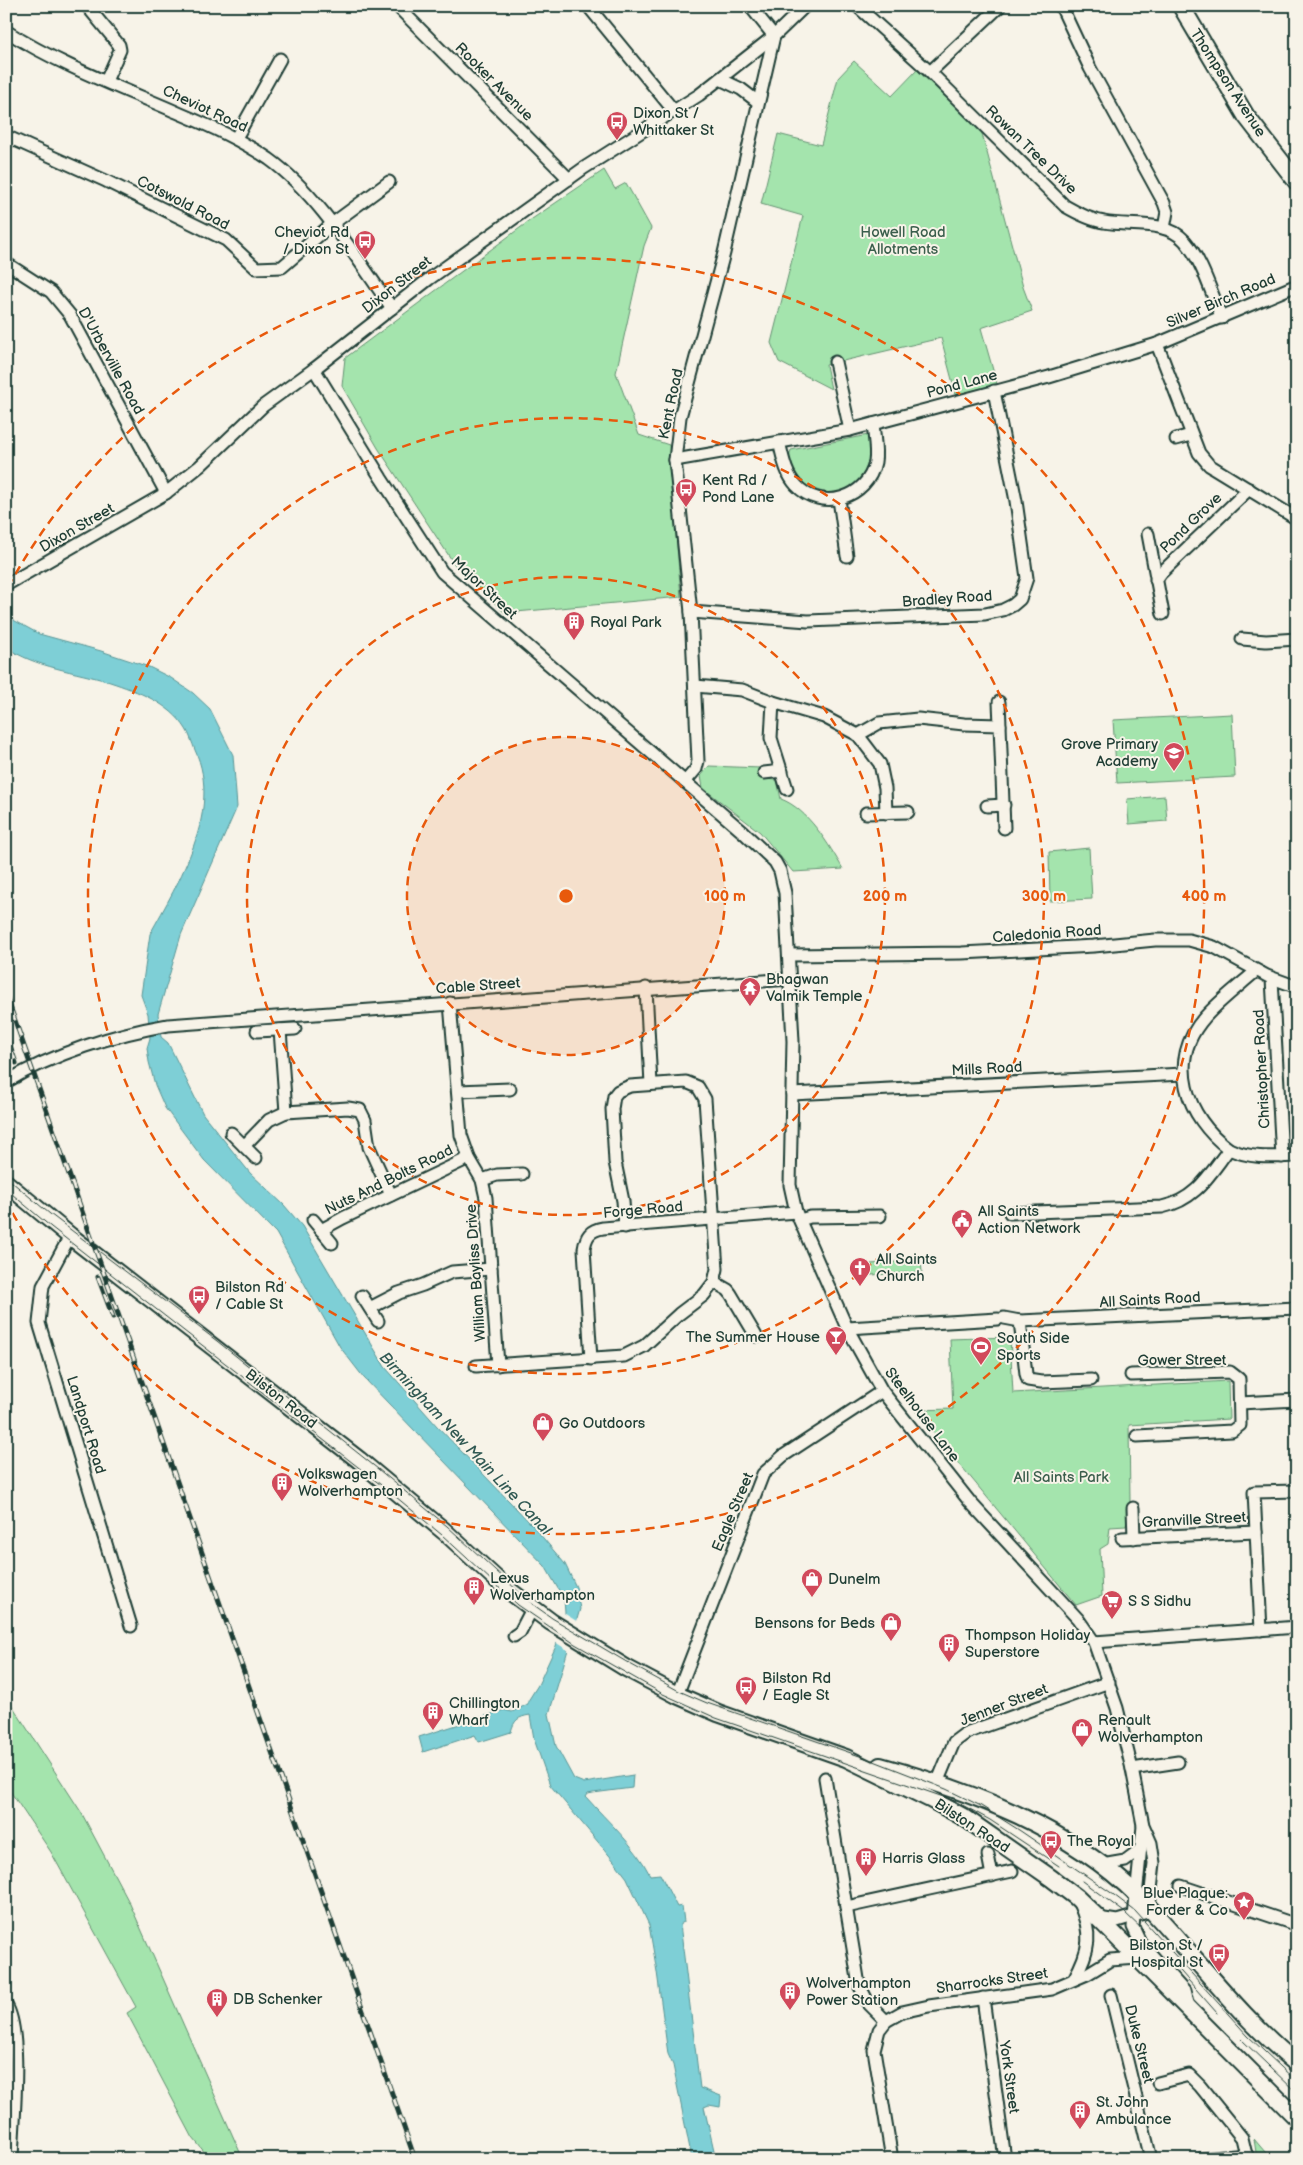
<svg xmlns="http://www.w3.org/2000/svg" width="1303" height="2165" font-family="'Balsamiq Sans',sans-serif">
<rect width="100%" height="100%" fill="#f7f3e8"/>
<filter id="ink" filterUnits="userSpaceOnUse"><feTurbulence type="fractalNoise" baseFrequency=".02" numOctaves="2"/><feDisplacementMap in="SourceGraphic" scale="10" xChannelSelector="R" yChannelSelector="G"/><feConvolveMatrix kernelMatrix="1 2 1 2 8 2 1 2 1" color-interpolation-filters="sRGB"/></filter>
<g filter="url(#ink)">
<g fill="#a4e4ad" stroke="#629070">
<polygon points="854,61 892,96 917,70 981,130 1023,287 1032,311 981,328 997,384 956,395 941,338 826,365 831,389 779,362 771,343 803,216 761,204 778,134 821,145 838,78"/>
<polygon points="604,170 615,189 626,183 651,228 644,246 616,373 639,435 669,445 681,597 505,613 455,565 378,448 342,386 345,358 532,219"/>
<path d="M 868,435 C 869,442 870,451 870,458 C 865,517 777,492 791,450 Z"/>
<polygon points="1232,714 1235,777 1117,783 1113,720"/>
<path d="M 709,766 L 761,768 L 763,779 L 777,780 L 781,799 C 808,809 829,845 843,869 L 793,872 L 760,832 L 703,788 L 701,776 Z"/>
<polygon points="1165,796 1167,821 1129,824 1127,799"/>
<polygon points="1089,848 1092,899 1050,901 1049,852"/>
<polygon points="921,1260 922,1272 871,1275 871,1264"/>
<polygon points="1010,1337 1013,1393 1228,1381 1229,1419 1129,1425 1130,1501 1126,1526 1110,1527 1108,1544 1100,1549 1102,1596 1076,1605 915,1410 953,1409 950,1339"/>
<polygon points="6,1696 81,1812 130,1904 243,2159 210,2159 193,2138 127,2013 136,2007 51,1852 6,1785"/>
<polygon points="1254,2139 1271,2159 1257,2159"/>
</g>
<path fill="#7ecfd6" stroke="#589595" d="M 6,616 L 39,634 L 101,651 L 149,667 L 171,678 L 193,693 L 210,709 L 233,755 L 237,807 L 181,935 L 158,1014 L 161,1037 L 168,1043 L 203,1114 L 250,1173 L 284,1205 L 302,1226 L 385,1367 L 437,1426 L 533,1526 L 565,1564 L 576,1587 L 580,1609 L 549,1714 L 556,1746 L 574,1779 L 584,1783 L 633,1775 L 632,1788 L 593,1793 L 588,1794 L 586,1797 C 608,1822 635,1845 650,1875 L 660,1874 L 677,1907 L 682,1906 L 684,1922 L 680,1924 L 700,2088 L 721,2096 L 720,2107 L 709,2105 L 704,2107 L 716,2159 L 692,2159 L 673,2065 L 668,2054 L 657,1972 L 649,1925 L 627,1878 L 614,1861 L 550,1785 L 534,1739 L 530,1715 C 518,1717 514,1720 511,1732 L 479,1742 L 475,1735 L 423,1752 L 419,1737 L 504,1710 L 512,1712 L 528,1704 L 528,1701 L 538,1685 L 556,1646 L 565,1613 L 564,1599 L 545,1566 L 364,1378 L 340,1347 L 276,1233 L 204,1160 L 165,1108 L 155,1085 L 149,1062 L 147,1048 L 150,1038 L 148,1014 L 141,995 L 150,934 C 179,881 223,811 195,750 C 192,743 190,735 186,729 C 170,703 137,691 110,682 C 75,671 36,668 6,647 Z"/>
<polygon fill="#f7f3e8" points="562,1612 578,1622 569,1651 555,1642"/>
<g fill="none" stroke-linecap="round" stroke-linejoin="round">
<g stroke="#1f3d34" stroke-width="15">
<g id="minor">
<polyline points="87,6 119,45 120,50 106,81"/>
<polyline points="397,6 569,179"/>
<polyline points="588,6 674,111"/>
<path d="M 857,6 L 930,72 L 1065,206 C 1077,213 1090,220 1104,222 C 1130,227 1165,219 1185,241 C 1203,262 1211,293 1222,318"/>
<polyline points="1061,6 1090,68 1164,203 1167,212 1164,228"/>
<path d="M 6,31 C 59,65 124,89 181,114 C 212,127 241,140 269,159 C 319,195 356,258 392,308"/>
<polyline points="930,72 1000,6"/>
<polyline points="720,79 741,89 758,102"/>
<polyline points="6,136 106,181 226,240 256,268 282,267 332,224 389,182"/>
<polyline points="236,138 280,59"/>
<polyline points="6,263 51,292 70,315 166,493"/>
<polyline points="1157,344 1199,453 1209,465 1297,519"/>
<polyline points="835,362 850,430"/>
<polyline points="314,369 381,478 442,572 743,832 775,862 780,871 785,893 793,1041 790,1185 796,1212 847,1328 882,1391 970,1502 1078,1619 1094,1642 1117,1708 1132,1769 1143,1825 1151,1843 1154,1863 1149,1908 1147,1912 1117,1921 1098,1918"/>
<polyline points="1176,439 1191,435"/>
<path d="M 779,442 C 783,457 785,473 796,485 C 821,513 868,498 875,462 C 877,451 874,436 873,424"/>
<polyline points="675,460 850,430 1049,377 1157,344 1297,285"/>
<polyline points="839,499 847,556"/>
<polyline points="1148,534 1163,614"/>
<polyline points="1156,580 1161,573 1249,489"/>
<polyline points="6,585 166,493 200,466 263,406 314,369 429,279 584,168 699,95 774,36 805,6"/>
<polyline points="691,612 808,621 985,614 1003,610 1013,605 1020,599 1027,578 1016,501 994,391"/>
<polyline points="1242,639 1266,641 1297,639"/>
<polyline points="695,686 742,690 773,702 824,717 858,735 880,764 885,788 886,813"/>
<polyline points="773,702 771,738 787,789"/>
<polyline points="999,702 1000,725"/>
<polyline points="858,735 879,723 918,719 964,724 1000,725 1004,828"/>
<polyline points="764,773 782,771"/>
<polyline points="685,782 696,769 698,761 691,612 675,460 680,417 724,253 774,36 750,6"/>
<polyline points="987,806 1004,805"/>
<polyline points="866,813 908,812"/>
<polyline points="789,955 962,953 1094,946 1155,940 1189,940 1214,947 1267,976 1297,987"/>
<polyline points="1272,979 1282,1157"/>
<polyline points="646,988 651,1084"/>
<polyline points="450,1003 461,1135 469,1158 482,1180 486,1198 498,1365"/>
<polyline points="257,1031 295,1029"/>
<path d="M 6,1082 C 52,1054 115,1034 168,1025 L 790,979"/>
<polyline points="458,1091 510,1089"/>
<polyline points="792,1094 1183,1074"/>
<polyline points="286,1112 348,1108 360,1110 365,1120 369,1147 391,1195"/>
<polyline points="231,1133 256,1158"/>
<polyline points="244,1146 269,1120 286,1112 280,1030"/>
<path d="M 1229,1149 C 1186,1117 1166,1061 1205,1017 C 1220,1000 1239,986 1256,971"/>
<polyline points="482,1180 497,1175 522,1174"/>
<path d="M 1010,1213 L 1162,1207 C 1196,1200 1209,1175 1229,1149 C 1251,1159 1273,1157 1297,1156"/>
<polyline points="313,1220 332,1243"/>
<polyline points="800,1220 810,1217 880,1216"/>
<polyline points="321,1230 343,1218 469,1158"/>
<polyline points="70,1236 43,1286 39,1323 131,1626"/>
<polyline points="714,1282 728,1290 731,1294 756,1336"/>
<polyline points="362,1296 378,1321"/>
<polyline points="370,1308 399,1293 423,1285 452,1272 491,1269"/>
<polyline points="1004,1318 1020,1321 1297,1308"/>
<polyline points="1020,1321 1026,1374 1028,1380 1041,1382 1091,1380"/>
<polyline points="847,1328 998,1319"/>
<path d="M 591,1359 L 584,1249 C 586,1236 590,1230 603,1228 L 796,1212"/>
<polyline points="476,1366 624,1356 644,1346 679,1314 704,1295 714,1282 717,1269 705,1099 698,1087 686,1082 630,1086 618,1091 614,1096 612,1109 615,1162 623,1201 625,1227"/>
<polyline points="1131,1375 1230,1372 1239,1379 1240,1425 1232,1431 1137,1436"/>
<polyline points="1240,1403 1297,1400"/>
<polyline points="1133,1508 1134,1538"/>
<polyline points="1122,1538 1256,1532"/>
<polyline points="1261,1630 1254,1492 1297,1491"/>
<polyline points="514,1636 520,1632 532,1609"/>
<polyline points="1094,1642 1297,1627"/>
<polyline points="677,1695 763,1474 783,1456 882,1391"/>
<polyline points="1132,1769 1178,1762"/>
<polyline points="825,1778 859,1985 869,2004 886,2021"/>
<polyline points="937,1783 954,1742 966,1733 1109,1682"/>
<polyline points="1143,1826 1133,1927 1140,1942 1184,1991 1188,2007"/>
<polyline points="988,1855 992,1876"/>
<polyline points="1102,1865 1125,1861 1141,1849"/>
<polyline points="1181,1886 1297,1925"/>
<polyline points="846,1907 1012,1871"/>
<path d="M 1074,1979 C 1090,1950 1093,1934 1079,1903"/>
<polyline points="1111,1995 1151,2159"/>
<polyline points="983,1998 1005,2159"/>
<path d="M 6,2005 C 23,2031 13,2125 12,2159"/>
<polyline points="1158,2083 1189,2075 1200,2086 1242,2138 1247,2159"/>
<polyline points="892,2159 874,2050 879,2030 886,2021 902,2012 929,2006 1052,1989 1087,1974 1110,1960 1138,1958"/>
<polyline points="1201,2159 1247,2155"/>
</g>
</g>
<g stroke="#1f3d34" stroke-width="20">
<g id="highway">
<polyline points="1181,6 1246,116 1297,182"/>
<polyline points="6,1183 70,1236 359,1460 444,1531 507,1589 551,1622 626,1668 677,1695 718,1713 846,1758 930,1799 965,1818 1051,1878 1076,1897 1098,1918 1297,2118"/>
<path d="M 880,1766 C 971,1791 1070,1828 1138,1896 C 1192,1951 1237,2015 1297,2064"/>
</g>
</g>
<use href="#minor" stroke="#f7f3e8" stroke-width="11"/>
<use href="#highway" stroke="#f7f3e8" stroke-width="16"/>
<g stroke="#1f3d34" stroke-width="1">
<polyline points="6,1177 50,1214 217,1341 378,1469 447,1526 531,1603 552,1618 630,1664 679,1691 707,1703 874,1761 946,1789 981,1806 1019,1830 1110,1892 1135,1911 1248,2036 1297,2082"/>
<polyline points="6,1189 51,1227 390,1492 442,1535 518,1605 575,1644 663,1694 716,1718 955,1801 990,1820 1059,1866"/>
<polyline points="1082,1881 1124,1912 1144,1931"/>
<polyline points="1174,1964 1217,2013"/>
<polyline points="1241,2039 1297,2093"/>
</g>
<g stroke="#1f3d34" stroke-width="5">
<g id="rail">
<polyline points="6,995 415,2159"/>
<polyline points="6,1034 16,1063"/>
<polyline points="98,1277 113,1317"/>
</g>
</g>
<use href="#rail" stroke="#f7f3e8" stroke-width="3" stroke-dasharray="9" stroke-linecap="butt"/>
</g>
</g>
<circle cx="566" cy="896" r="159" fill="#e8590c" fill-opacity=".12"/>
<g fill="none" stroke="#e8590c" stroke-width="2.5" stroke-dasharray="9 6">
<circle cx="566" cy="896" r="159"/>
<circle cx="566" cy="896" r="319"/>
<circle cx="566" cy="896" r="478"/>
<path d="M8 587A638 638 0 1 1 8 1205"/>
</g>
<defs>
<g id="bus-pin" transform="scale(1.125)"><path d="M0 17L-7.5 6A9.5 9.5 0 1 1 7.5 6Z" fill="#d1495b" stroke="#f7f3e8"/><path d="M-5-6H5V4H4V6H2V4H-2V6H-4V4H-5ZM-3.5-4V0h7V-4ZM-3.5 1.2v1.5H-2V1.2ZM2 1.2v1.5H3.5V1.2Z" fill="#fff"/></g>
<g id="building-pin" transform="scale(1.125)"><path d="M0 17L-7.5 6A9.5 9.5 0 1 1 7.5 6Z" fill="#d1495b" stroke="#f7f3e8"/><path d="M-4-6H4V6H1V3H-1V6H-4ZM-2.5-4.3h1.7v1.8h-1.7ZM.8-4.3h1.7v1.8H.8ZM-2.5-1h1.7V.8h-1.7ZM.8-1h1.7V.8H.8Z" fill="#fff"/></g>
<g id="school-pin" transform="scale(1.125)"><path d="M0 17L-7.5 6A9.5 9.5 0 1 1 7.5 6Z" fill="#d1495b" stroke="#f7f3e8"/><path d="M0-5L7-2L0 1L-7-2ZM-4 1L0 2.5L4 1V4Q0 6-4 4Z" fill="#fff"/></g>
<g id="temple-pin" transform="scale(1.125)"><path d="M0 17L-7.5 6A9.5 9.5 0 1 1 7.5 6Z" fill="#d1495b" stroke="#f7f3e8"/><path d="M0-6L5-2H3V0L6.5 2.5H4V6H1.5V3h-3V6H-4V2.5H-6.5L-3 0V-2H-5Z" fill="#fff"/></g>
<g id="civic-pin" transform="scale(1.125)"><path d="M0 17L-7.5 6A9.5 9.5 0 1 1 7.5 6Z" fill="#d1495b" stroke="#f7f3e8"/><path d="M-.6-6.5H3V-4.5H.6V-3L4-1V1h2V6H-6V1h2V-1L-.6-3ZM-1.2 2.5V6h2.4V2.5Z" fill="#fff"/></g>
<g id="church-pin" transform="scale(1.125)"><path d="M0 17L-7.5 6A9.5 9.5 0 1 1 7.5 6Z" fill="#d1495b" stroke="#f7f3e8"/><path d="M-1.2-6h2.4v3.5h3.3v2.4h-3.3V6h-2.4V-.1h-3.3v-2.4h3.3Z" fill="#fff"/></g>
<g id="bar-pin" transform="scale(1.125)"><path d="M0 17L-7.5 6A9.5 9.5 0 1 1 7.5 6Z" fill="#d1495b" stroke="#f7f3e8"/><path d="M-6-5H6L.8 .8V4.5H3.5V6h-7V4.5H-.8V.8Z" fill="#fff"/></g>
<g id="stadium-pin" transform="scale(1.125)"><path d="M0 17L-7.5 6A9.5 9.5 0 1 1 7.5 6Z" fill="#d1495b" stroke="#f7f3e8"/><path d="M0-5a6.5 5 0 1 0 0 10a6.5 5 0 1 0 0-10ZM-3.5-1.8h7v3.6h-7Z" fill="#fff"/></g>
<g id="shop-pin" transform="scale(1.125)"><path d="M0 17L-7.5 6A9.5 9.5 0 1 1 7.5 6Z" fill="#d1495b" stroke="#f7f3e8"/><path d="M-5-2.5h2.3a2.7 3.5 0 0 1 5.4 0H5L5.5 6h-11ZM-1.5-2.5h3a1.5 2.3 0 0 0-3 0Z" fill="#fff"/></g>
<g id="supermarket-pin" transform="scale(1.125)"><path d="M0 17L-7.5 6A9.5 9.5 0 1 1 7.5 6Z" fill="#d1495b" stroke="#f7f3e8"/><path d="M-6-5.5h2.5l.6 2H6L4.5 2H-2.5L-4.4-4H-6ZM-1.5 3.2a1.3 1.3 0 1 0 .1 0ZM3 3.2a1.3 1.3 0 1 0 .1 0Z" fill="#fff"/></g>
<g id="sight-pin" transform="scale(1.125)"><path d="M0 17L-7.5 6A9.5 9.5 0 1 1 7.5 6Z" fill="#d1495b" stroke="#f7f3e8"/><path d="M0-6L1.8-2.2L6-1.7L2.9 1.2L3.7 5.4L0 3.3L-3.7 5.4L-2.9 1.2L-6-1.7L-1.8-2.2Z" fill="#fff"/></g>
</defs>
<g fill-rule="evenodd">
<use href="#bus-pin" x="617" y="122"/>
<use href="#bus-pin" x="365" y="241"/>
<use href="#bus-pin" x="686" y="489"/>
<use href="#building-pin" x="574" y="622"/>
<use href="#school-pin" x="1174" y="753"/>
<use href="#temple-pin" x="750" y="988"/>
<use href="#civic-pin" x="962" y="1220"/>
<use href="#church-pin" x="860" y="1268"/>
<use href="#bus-pin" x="199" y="1296"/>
<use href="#bar-pin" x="836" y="1337"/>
<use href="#stadium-pin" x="981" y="1347"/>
<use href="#shop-pin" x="543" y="1423"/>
<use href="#building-pin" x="282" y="1483"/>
<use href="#shop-pin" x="812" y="1579"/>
<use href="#building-pin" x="474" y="1587"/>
<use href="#supermarket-pin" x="1112" y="1601"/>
<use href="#shop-pin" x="891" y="1623"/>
<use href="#building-pin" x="949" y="1644"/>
<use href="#bus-pin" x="746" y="1687"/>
<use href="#building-pin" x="433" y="1712"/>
<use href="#shop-pin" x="1082" y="1729"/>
<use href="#bus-pin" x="1051" y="1841"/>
<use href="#building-pin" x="866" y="1858"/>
<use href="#sight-pin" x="1244" y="1902"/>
<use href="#bus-pin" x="1219" y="1954"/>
<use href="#building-pin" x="790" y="1992"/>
<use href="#building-pin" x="217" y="1999"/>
<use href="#building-pin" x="1080" y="2111"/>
</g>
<g text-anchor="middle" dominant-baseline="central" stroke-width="4" stroke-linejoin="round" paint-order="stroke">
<g font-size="15" fill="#1f3d34" stroke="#f7f3e8">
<text transform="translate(494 82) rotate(45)">Rooker Avenue</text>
<text transform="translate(1228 83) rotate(57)">Thompson Avenue</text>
<text transform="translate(205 109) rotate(25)">Cheviot Road</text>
<text transform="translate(1031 150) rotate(44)">Rowan Tree Drive</text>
<text transform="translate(183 203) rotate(27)">Cotswold Road</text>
<text transform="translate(397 285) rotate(-38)">Dixon Street</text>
<text transform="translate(1221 301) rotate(-23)">Silver Birch Road</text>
<text transform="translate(111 361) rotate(61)">D'Urberville Road</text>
<text transform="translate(962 384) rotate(-15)">Pond Lane</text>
<text transform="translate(671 404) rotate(-78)">Kent Road</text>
<text transform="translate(1191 523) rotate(-44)">Pond Grove</text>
<text transform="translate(77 528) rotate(-30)">Dixon Street</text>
<text transform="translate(484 588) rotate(43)">Major Street</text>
<text transform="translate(947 599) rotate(-4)">Bradley Road</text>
<text transform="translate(1047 934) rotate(-4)">Caledonia Road</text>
<text transform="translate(478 986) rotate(-4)">Cable Street</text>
<text transform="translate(987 1069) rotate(-3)">Mills Road</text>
<text transform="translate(1262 1069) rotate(-93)">Christopher Road</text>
<text transform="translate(389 1180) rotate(-26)">Nuts And Bolts Road</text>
<text transform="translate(643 1210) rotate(-5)">Forge Road</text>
<text transform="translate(476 1273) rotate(-94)">William Bayliss Drive</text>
<text transform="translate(1150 1300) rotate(-3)">All Saints Road</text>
<text x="1182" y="1360">Gower Street</text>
<text transform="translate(281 1399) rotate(38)">Bilston Road</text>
<text transform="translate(922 1415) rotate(53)">Steelhouse Lane</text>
<text transform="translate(86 1425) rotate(73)">Landport Road</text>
<text transform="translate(733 1512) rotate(-67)">Eagle Street</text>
<text transform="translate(1194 1520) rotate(-3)">Granville Street</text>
<text transform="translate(1004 1705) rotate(-21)">Jenner Street</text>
<text transform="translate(972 1826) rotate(33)">Bilston Road</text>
<text transform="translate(992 1981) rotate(-8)">Sharrocks Street</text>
<text transform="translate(1139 2044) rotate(76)">Duke Street</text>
<text transform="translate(1009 2077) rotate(82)">York Street</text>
</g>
<g font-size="15" fill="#1f3d34" stroke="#f7f3e8" text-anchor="start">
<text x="633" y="113">Dixon St /<tspan x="633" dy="17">Whittaker St</tspan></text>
<text x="349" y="232" text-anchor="end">Cheviot Rd<tspan x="349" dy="17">/ Dixon St</tspan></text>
<text x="702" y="480">Kent Rd /<tspan x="702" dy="17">Pond Lane</tspan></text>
<text x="590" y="622">Royal Park</text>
<text x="1158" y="744" text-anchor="end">Grove Primary<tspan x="1158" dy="17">Academy</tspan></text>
<text x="766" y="979">Bhagwan<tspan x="766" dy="17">Valmik Temple</tspan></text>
<text x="978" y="1211">All Saints<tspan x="978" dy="17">Action Network</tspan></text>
<text x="876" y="1259">All Saints<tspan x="876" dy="17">Church</tspan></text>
<text x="215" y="1287">Bilston Rd<tspan x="215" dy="17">/ Cable St</tspan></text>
<text x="820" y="1337" text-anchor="end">The Summer House</text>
<text x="997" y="1338">South Side<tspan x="997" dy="17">Sports</tspan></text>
<text x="559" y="1423">Go Outdoors</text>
<text x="298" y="1474">Volkswagen<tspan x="298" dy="17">Wolverhampton</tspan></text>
<text x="490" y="1578">Lexus<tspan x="490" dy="17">Wolverhampton</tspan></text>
<text x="828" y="1579">Dunelm</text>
<text x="1128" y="1601">S S Sidhu</text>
<text x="875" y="1623" text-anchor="end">Bensons for Beds</text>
<text x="965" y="1635">Thompson Holiday<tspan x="965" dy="17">Superstore</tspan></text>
<text x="762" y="1678">Bilston Rd<tspan x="762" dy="17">/ Eagle St</tspan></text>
<text x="449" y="1703">Chillington<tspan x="449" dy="17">Wharf</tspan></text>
<text x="1098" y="1720">Renault<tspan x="1098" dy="17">Wolverhampton</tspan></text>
<text x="1067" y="1841">The Royal</text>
<text x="882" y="1858">Harris Glass</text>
<text x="1228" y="1893" text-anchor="end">Blue Plaque:<tspan x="1228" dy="17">Forder &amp; Co</tspan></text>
<text x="1203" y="1945" text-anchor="end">Bilston St /<tspan x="1203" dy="17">Hospital St</tspan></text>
<text x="806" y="1983">Wolverhampton<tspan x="806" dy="17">Power Station</tspan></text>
<text x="233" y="1999">DB Schenker</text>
<text x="1096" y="2102">St. John<tspan x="1096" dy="17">Ambulance</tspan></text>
</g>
<g font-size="15" fill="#3a5e4c" stroke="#f7f3e8">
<text x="903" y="232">Howell Road<tspan x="903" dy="17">Allotments</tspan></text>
<text x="1061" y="1477">All Saints Park</text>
</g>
<g font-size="16" font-style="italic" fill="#325a54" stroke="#f7f3e8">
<text transform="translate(465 1444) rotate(47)">Birmingham New Main Line Canal</text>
</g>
</g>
<circle cx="566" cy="896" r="8" fill="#e8590c" stroke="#f7f3e8" stroke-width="2.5"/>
<g font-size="15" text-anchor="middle" font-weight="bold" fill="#e8590c" stroke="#f7f3e8" stroke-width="4" stroke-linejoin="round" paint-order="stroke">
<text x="725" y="901">100 m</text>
<text x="885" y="901">200 m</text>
<text x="1044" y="901">300 m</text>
<text x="1204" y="901">400 m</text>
</g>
<rect width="1303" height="2165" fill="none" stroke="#f7f3e8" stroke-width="25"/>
<rect x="12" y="12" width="1278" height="2140" fill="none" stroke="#1f3d34" stroke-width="2" filter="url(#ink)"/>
</svg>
